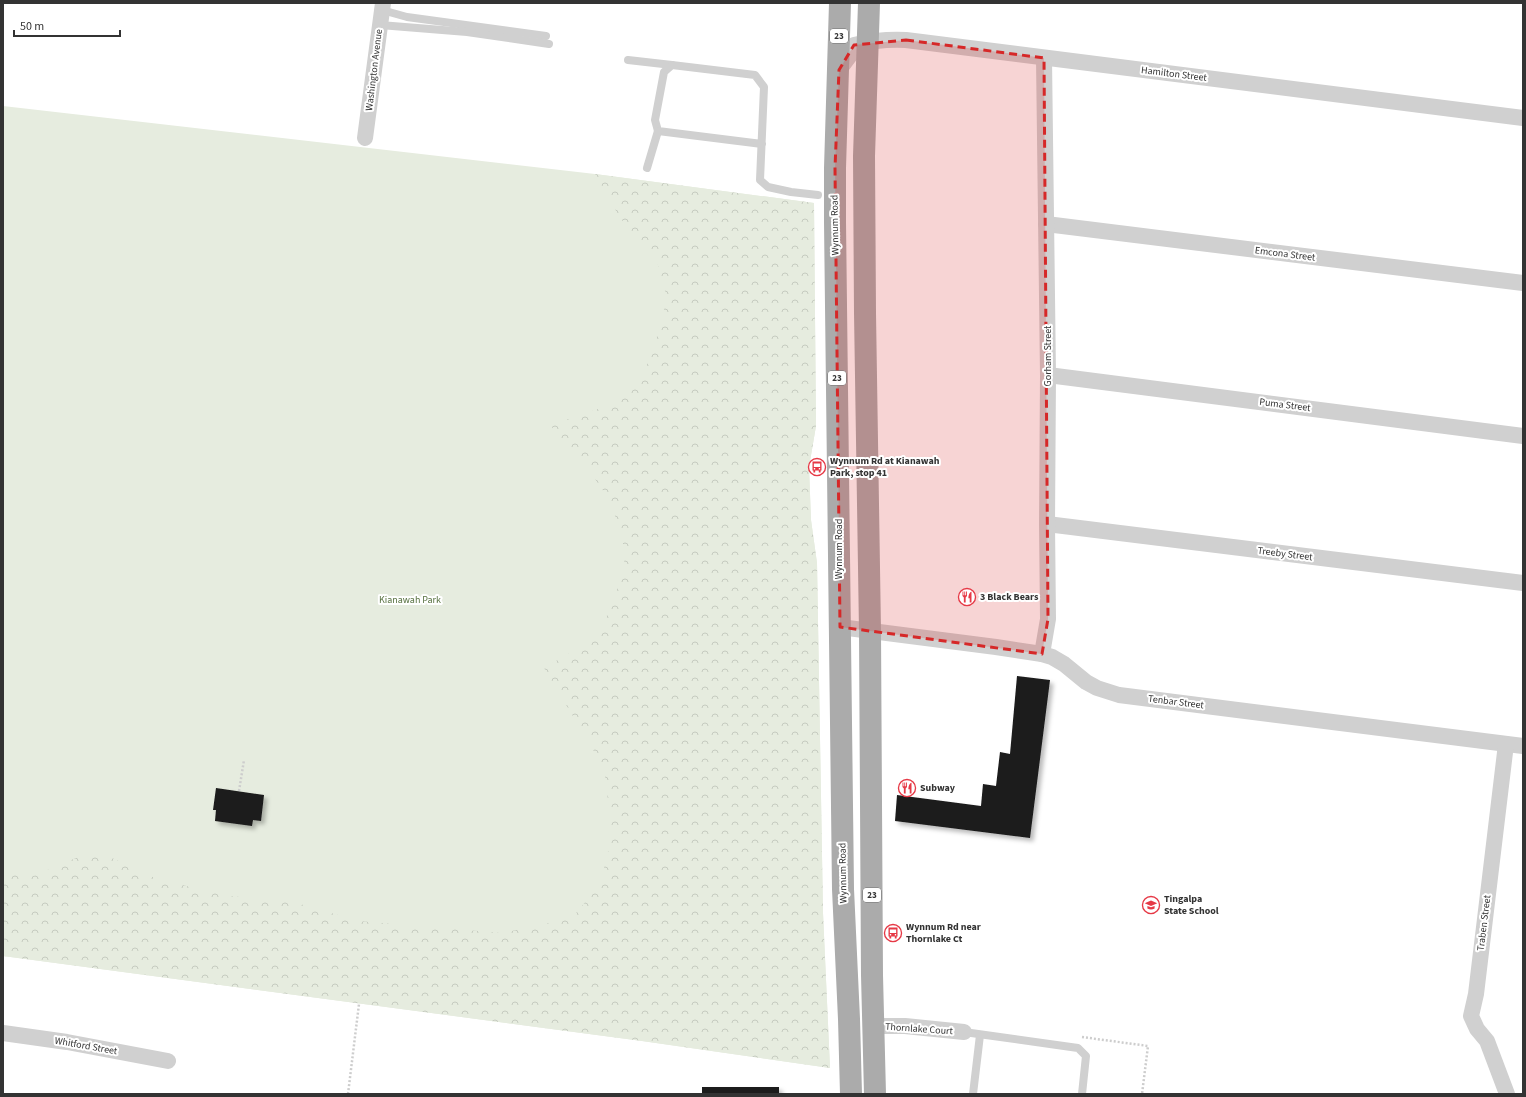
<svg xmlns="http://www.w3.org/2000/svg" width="1526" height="1097" font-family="'Source Sans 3',sans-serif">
<defs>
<pattern id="forest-crowns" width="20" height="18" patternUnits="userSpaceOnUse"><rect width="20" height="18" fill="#e6ecdf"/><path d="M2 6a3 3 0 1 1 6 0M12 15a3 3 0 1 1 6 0" fill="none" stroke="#c6cbc0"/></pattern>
<filter id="shadow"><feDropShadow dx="3.5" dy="3.5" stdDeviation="2" flood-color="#0004"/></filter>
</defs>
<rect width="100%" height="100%" fill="#fff"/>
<polygon fill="#e6ecdf" points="3,106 595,174 814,203 816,426 809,467 811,520 817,563 823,913 830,1068 642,1041 3,956"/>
<polygon fill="url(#forest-crowns)" points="595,174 814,203 816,426 809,467 811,520 817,563 823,913 830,1068 642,1041 3,956 3,874 33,876 95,850 157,879 229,896 286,900 359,921 502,933 572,918 600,884 612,835 604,768 544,668 573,651 603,625 616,594 626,554 611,502 588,469 550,425 610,405 644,373 656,340 667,298 656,258 620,218"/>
<g fill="#1a1a1a" filter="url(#shadow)">
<polygon points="1017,676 1050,680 1030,838 895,821 897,795 981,806 983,784 996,786 1000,752 1010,754"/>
<polygon points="216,788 264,795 261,821 253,820 252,826 215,821 216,810 213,810"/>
<rect x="702" y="1087" width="77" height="7"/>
</g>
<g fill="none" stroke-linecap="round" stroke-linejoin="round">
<g stroke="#cdcdcd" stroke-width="2.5" stroke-dasharray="2 2" stroke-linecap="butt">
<polyline points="239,791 244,760"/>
<polyline points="1082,1037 1148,1046 1142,1094"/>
<polyline points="348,1094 359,1004"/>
</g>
<g stroke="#d0d0d0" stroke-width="8">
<polyline points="382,10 407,17 546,36"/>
<polyline points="380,25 467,32 549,44"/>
<polyline points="628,60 672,65"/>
<polyline points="762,144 658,131 655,120 664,72 672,65 755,75 764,87 760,180 768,187 791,192 818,195"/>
<polyline points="647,168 658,131"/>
<polyline points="964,1032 1078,1048 1086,1056 1082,1094"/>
<polyline points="973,1094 980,1035"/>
</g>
<g stroke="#d0d0d0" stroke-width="16">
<path d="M 839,70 L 851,54 L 854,45 C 871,41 888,39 906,40 L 1523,118"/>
<polyline points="365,138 383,3"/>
<polyline points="1046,224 1523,283"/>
<polyline points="1048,375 1523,436"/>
<polyline points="1047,524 1523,583"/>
<polyline points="840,627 996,647 1042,654 1052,657 1064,664 1086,682 1097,688 1119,695 1523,746"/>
<polyline points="1042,654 1048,619 1047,524 1048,375 1044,58"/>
<polyline points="1506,744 1476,994 1471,1016 1477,1029 1487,1041 1507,1094"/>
<polyline points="873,1026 905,1026 964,1032"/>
<polyline points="3,1033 67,1042 168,1061"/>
</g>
<g stroke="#ababab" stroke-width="22">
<polyline points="840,3 835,168 835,222 843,889 849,1019 851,1094"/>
<polyline points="869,3 864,156 865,313 870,631 872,975 875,1094"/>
</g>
</g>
<path fill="#d62828" fill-opacity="0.2" stroke="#d62828" stroke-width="3" stroke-dasharray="8 5" stroke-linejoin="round" d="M 906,40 L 1044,58 L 1048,619 L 1042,654 L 840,627 L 835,168 L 839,70 L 854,45 Z"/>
<defs>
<g id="bus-ring" transform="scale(0.9)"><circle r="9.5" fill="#fff" stroke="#e63946" stroke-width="1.5"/><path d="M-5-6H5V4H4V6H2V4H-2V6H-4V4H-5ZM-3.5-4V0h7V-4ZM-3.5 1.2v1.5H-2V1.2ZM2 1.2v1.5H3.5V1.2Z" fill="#e63946"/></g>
<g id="restaurant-ring" transform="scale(0.9)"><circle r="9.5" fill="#fff" stroke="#e63946" stroke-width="1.5"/><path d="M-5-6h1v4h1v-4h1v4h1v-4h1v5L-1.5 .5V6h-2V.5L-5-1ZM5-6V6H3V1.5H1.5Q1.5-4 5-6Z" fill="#e63946"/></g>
<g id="school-ring" transform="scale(0.9)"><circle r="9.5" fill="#fff" stroke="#e63946" stroke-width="1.5"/><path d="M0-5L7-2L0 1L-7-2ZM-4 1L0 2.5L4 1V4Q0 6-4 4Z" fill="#e63946"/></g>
</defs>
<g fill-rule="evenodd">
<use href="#bus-ring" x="817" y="467"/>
<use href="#restaurant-ring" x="967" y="597"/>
<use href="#restaurant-ring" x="907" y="788"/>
<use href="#school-ring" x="1151" y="905"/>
<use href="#bus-ring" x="893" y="933"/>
</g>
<g text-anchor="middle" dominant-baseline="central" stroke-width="4" stroke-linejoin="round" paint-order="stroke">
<g fill="#fff" stroke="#707070" stroke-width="1">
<rect x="830" y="29" width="18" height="14" rx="3"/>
<rect x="828" y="371" width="18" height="14" rx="3"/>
<rect x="863" y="888" width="18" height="14" rx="3"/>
</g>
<g font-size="9" font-weight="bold" fill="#333">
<text x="839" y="36">23</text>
<text x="837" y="378">23</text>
<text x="872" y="895">23</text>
</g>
<g font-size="10" fill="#333" stroke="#fff">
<text transform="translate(374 70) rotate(-83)">Washington Avenue</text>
<text transform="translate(1174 74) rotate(7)">Hamilton Street</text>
<text transform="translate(835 225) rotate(-91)">Wynnum Road</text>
<text transform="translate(1285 254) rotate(7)">Emcona Street</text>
<text transform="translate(1048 356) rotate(-90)">Gorham Street</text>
<text transform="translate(1285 405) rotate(7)">Puma Street</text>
<text transform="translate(839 549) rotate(-90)">Wynnum Road</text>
<text transform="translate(1285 554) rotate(7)">Treeby Street</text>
<text transform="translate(1176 702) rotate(7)">Tenbar Street</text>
<text transform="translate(843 873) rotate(-91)">Wynnum Road</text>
<text transform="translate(1484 923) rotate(-83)">Traben Street</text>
<text transform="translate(919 1029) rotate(4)">Thornlake Court</text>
<text transform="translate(86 1046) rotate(10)">Whitford Street</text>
</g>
<g font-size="10" font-weight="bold" fill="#333" stroke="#fff" text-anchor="start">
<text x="830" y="461">Wynnum Rd at Kianawah<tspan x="830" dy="12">Park, stop 41</tspan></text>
<text x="980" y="597">3 Black Bears</text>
<text x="920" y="788">Subway</text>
<text x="1164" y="899">Tingalpa<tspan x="1164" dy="12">State School</tspan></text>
<text x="906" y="927">Wynnum Rd near<tspan x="906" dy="12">Thornlake Ct</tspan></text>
</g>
<g font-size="10" fill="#56703f" stroke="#fff">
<text x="410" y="600">Kianawah Park</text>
</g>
</g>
<rect width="1526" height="1097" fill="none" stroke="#333333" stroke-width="8"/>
<path d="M14 30v6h106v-6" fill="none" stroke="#333333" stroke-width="2"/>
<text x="20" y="30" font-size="12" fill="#333333" stroke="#ffffff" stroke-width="3" paint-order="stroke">50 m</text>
</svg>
